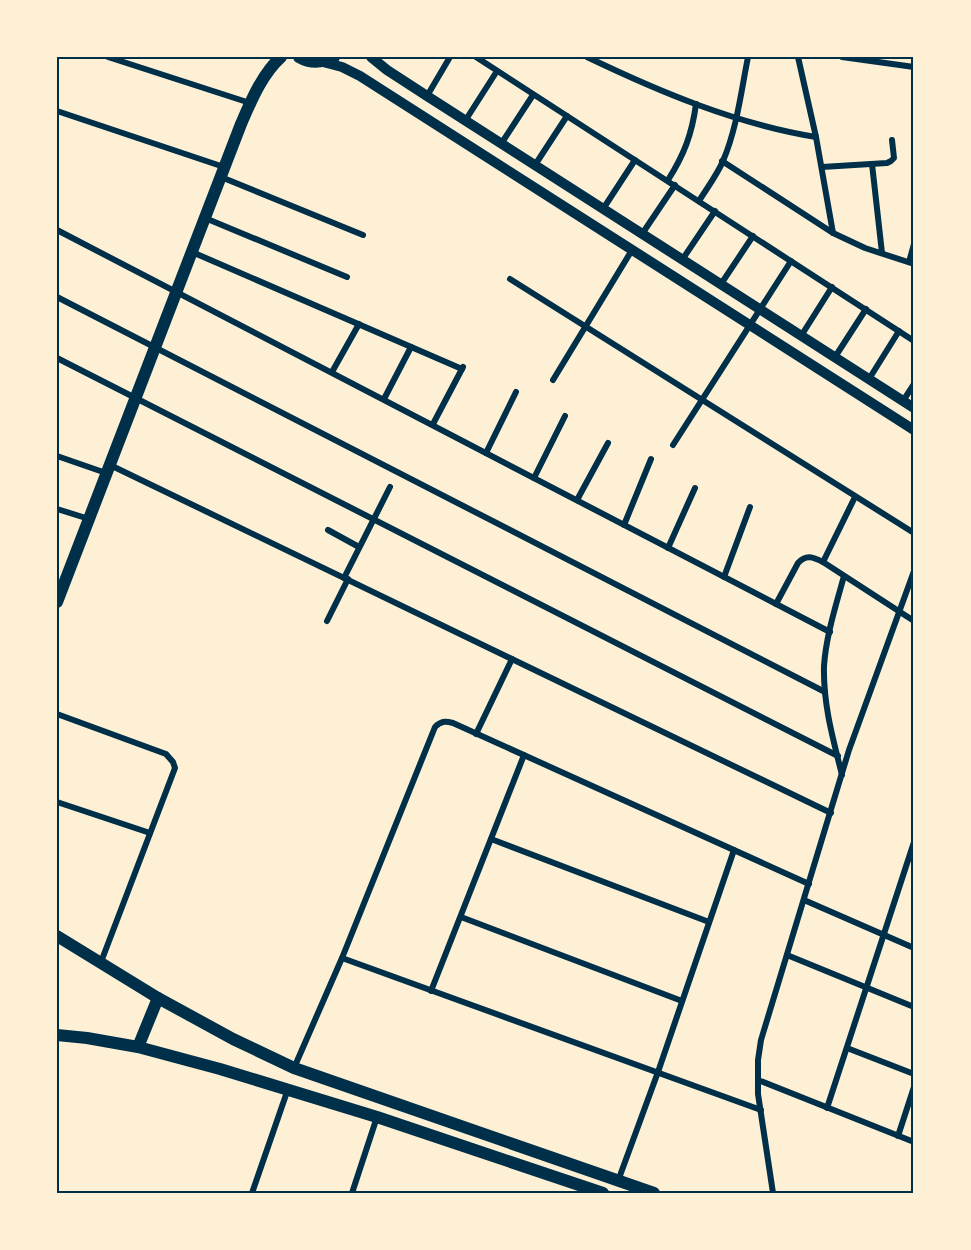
<svg xmlns="http://www.w3.org/2000/svg" width="971" height="1250" font-family="'Public Sans',sans-serif">
<rect width="100%" height="100%" fill="#fdf0d5"/>
<g fill="none" stroke-linecap="round" stroke-linejoin="round">
<g stroke="#003049" stroke-width="6">
<polyline points="108,57 250,103"/>
<polyline points="476,57 914,341"/>
<path d="M 587,57 C 660,92 736,124 816,137"/>
<polyline points="798,57 816,137 833,233"/>
<polyline points="842,57 914,67"/>
<polyline points="427,96 450,57"/>
<polyline points="57,111 224,167"/>
<polyline points="465,121 497,71"/>
<polyline points="501,144 533,95"/>
<polyline points="722,161 833,233 865,248 914,264"/>
<polyline points="872,164 882,253"/>
<polyline points="535,165 567,116"/>
<polyline points="822,167 887,163 891,161 894,158 892,140"/>
<polyline points="221,177 363,235"/>
<path d="M 668,180 C 684,155 692,134 696,104"/>
<path d="M 699,201 C 707,188 717,175 723,161 C 737,128 741,92 748,57"/>
<polyline points="603,209 635,160"/>
<polyline points="205,218 347,277"/>
<polyline points="57,230 830,632"/>
<polyline points="642,234 675,185"/>
<polyline points="192,252 462,369"/>
<polyline points="682,260 715,211"/>
<polyline points="909,262 914,244"/>
<polyline points="510,279 914,533"/>
<polyline points="721,284 753,236"/>
<polyline points="57,297 825,692"/>
<polyline points="801,336 832,287"/>
<polyline points="835,357 866,309"/>
<polyline points="57,358 838,756"/>
<polyline points="332,372 359,324"/>
<polyline points="869,379 899,331"/>
<polyline points="553,380 632,250"/>
<polyline points="384,399 411,347"/>
<polyline points="903,401 914,384"/>
<polyline points="433,424 463,367"/>
<polyline points="673,445 791,261"/>
<polyline points="486,453 516,392"/>
<polyline points="57,456 106,473"/>
<polyline points="110,465 831,813"/>
<polyline points="534,478 565,416"/>
<polyline points="577,500 608,443"/>
<polyline points="57,509 89,519"/>
<polyline points="624,525 651,459"/>
<polyline points="328,530 359,547"/>
<polyline points="668,548 695,488"/>
<polyline points="823,562 855,497"/>
<polyline points="724,577 750,507"/>
<polyline points="344,578 390,487"/>
<path d="M 776,604 L 798,563 C 806,554 813,557 823,562 L 914,621"/>
<polyline points="327,621 348,579"/>
<polyline points="57,714 166,754 173,762 175,768 101,962"/>
<polyline points="476,734 512,659"/>
<path d="M 842,775 C 833,739 823,704 824,666 C 826,636 836,605 844,576"/>
<polyline points="57,802 150,833"/>
<polyline points="491,839 709,922"/>
<polyline points="804,900 914,948"/>
<polyline points="461,917 682,1001"/>
<polyline points="787,955 914,1007"/>
<polyline points="342,958 761,1110"/>
<polyline points="431,991 524,755"/>
<polyline points="847,1048 914,1074"/>
<path d="M 294,1068 L 342,958 L 435,727 C 441,721 445,721 453,723 L 809,884"/>
<polyline points="758,1080 914,1142"/>
<polyline points="827,1108 914,842"/>
<polyline points="898,1136 914,1087"/>
<polyline points="618,1181 658,1072 734,850"/>
<polyline points="252,1193 288,1089"/>
<polyline points="352,1193 377,1117"/>
<polyline points="773,1193 758,1094 758,1060 761,1040 849,750 914,571"/>
</g>
<g stroke="#003049" stroke-width="10">
<polyline points="371,57 387,70 427,96 914,408"/>
<polyline points="323,62 342,67 360,76 914,430"/>
</g>
<g stroke="#003049" stroke-width="12">
<path d="M 299,57 C 311,64 322,63 334,57"/>
<path d="M 57,602 L 241,124 C 251,101 262,74 281,57"/>
<polyline points="57,936 158,998 233,1039 294,1068 654,1193"/>
<polyline points="57,1035 87,1038 138,1047 220,1069 377,1117 603,1193"/>
<polyline points="138,1047 158,998"/>
</g>
</g>
<rect width="971" height="1250" fill="none" stroke="#fdf0d5" stroke-width="117"/>
<rect x="58" y="58" width="854" height="1134" fill="none" stroke="#003049" stroke-width="2"/>
</svg>
